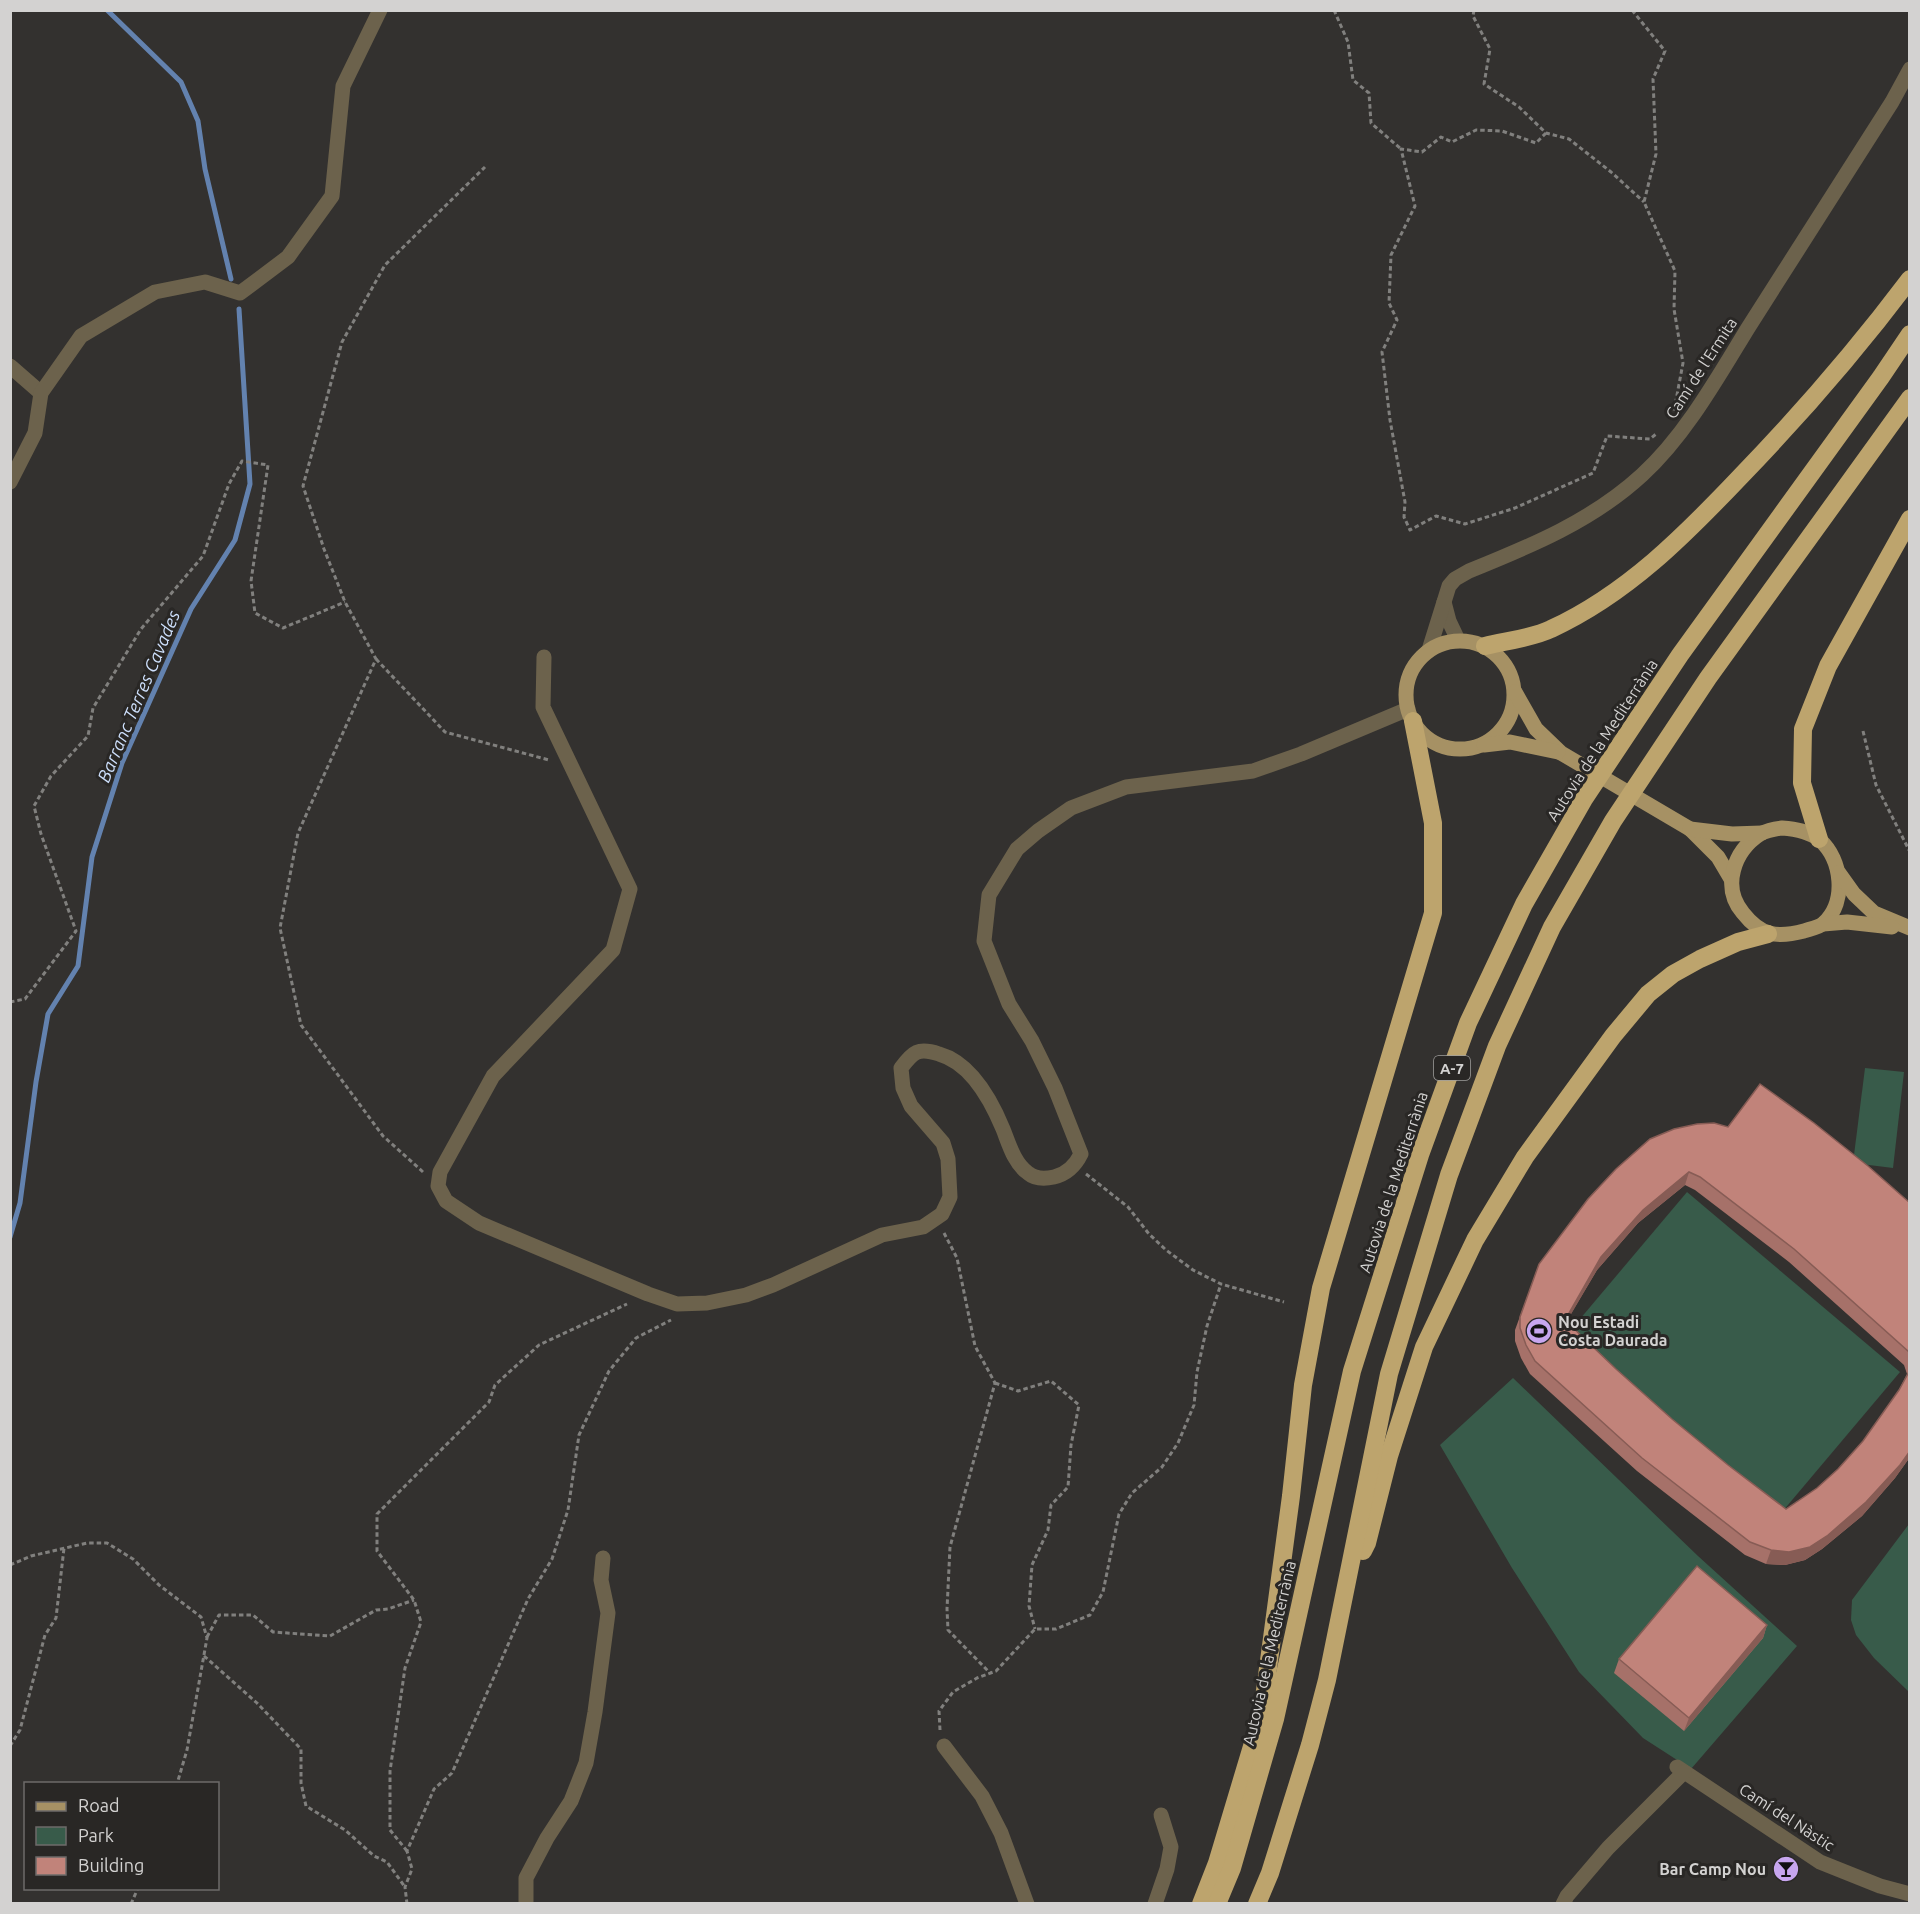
<svg xmlns="http://www.w3.org/2000/svg" width="1920" height="1914" font-family="Ubuntu,sans-serif">
<rect width="100%" height="100%" fill="#33312f"/>
<g fill="#385b4a">
<polygon points="1865,1068 1904,1072 1893,1168 1853,1163"/>
<polygon points="1687,1192 1900,1372 1782,1512 1569,1332"/>
<polygon points="1513,1378 1698,1556 1797,1646 1691,1769 1643,1738 1579,1672 1512,1568 1440,1445"/>
<polygon points="1909,1524 1909,1692 1874,1658 1856,1635 1851,1620 1852,1600"/>
</g>
<g fill="none" stroke-linecap="round" stroke-linejoin="round">
<g stroke="#6382af" stroke-width="5">
<polyline points="107,10 181,82 198,121 205,169 231,279"/>
<polyline points="10,1237 20,1203 36,1082 48,1014 78,966 92,857 122,763 191,609 235,540 250,484 239,309"/>
</g>
<g stroke="#81807e" stroke-width="3" stroke-dasharray="4.5 3" stroke-linecap="butt">
<polyline points="1334,10 1348,42 1353,80 1369,93 1371,123 1401,149"/>
<polyline points="1474,10 1473,16 1490,49 1484,84 1519,107 1546,133 1569,139 1611,172 1644,202"/>
<polyline points="1632,10 1665,51 1653,79 1656,154 1644,202 1675,271 1674,309 1683,363 1674,411"/>
<polyline points="1546,133 1536,143 1502,131 1476,130 1452,142 1441,137 1422,152 1401,149 1415,206 1391,255 1389,303 1397,320 1382,352 1390,420 1405,502 1404,517 1410,530 1436,516 1465,524 1515,508 1593,473 1607,436 1650,439 1656,434"/>
<polyline points="376,659 445,732 549,760"/>
<polyline points="1863,731 1876,785 1910,852"/>
<polyline points="10,1002 25,999 76,931 41,834 34,806 51,776 88,736 93,708 141,629 203,556 229,484 242,461 268,465 251,581 255,613 283,628 345,602"/>
<polyline points="423,1172 383,1136 301,1025 280,928 298,833 376,659 345,602 324,549 303,486 342,342 385,265 485,167"/>
<polyline points="1086,1174 1128,1207 1149,1234 1166,1250 1193,1270 1221,1284 1284,1302"/>
<polyline points="944,1233 957,1258 975,1346 995,1383 950,1547 947,1609 948,1630 990,1673"/>
<polyline points="995,1383 1018,1391 1051,1381 1079,1405 1071,1445 1068,1487 1051,1505 1048,1530 1032,1565 1029,1606 1035,1629"/>
<polyline points="10,1565 31,1556 87,1543 107,1543 133,1559 159,1585 201,1617 207,1638 187,1750 177,1784"/>
<polyline points="207,1637 219,1615 253,1615 273,1632 330,1636 376,1610 388,1609 414,1600"/>
<polyline points="204,1656 257,1703 301,1749 301,1783 306,1806 345,1830 374,1856 387,1862 405,1887"/>
<polyline points="940,1730 939,1711 953,1692 977,1678 996,1671 1035,1629 1056,1629 1090,1615 1103,1592 1119,1514 1132,1493 1162,1467 1178,1443 1194,1405 1197,1372 1207,1326 1221,1284"/>
<polyline points="10,1746 20,1730 45,1635 56,1618 64,1548"/>
<polyline points="407,1851 390,1830 390,1771 405,1668 421,1622 414,1600 377,1551 377,1514 489,1402 495,1385 539,1345 627,1304"/>
<polyline points="131,1904 138,1888"/>
<polyline points="407,1904 405,1887 412,1869 407,1851 434,1789 452,1773 528,1599 552,1559 568,1510 579,1435 609,1371 636,1338 671,1320"/>
</g>
<g stroke="#6c624c" stroke-width="15">
<polyline points="10,366 41,393"/>
<polyline points="10,482 35,433 41,393 81,336 155,292 205,282 240,293 288,257 332,196 343,86 380,10"/>
<polyline points="1444,602 1449,621 1458,640"/>
<path d="M 1429,650 L 1449,586 L 1455,579 L 1469,571 C 1531,546 1592,521 1642,475 C 1685,436 1718,377 1748,328 C 1796,253 1844,177 1892,102 L 1910,69"/>
<path d="M 544,657 L 543,707 L 630,889 L 613,950 L 493,1076 L 440,1172 L 438,1186 L 446,1201 L 479,1223 L 648,1294 L 677,1304 L 707,1303 L 746,1295 L 773,1285 L 882,1235 L 923,1227 L 942,1214 L 950,1197 L 948,1159 L 943,1143 L 911,1106 L 903,1088 L 901,1068 C 913,1052 918,1047 939,1054 C 971,1063 991,1100 1003,1129 C 1009,1144 1014,1163 1028,1173 C 1035,1179 1045,1179 1054,1177 C 1067,1174 1075,1166 1081,1154 L 1055,1088 L 1032,1041 L 1009,1004 L 984,941 L 989,895 L 1017,849 L 1038,831 L 1071,808 L 1126,787 L 1253,771 L 1301,754 L 1408,709"/>
<polyline points="944,1746 982,1796 1001,1833 1027,1904"/>
<polyline points="1677,1767 1820,1862 1880,1886 1910,1894"/>
<polyline points="526,1904 526,1878 547,1838 571,1801 586,1763 595,1712 608,1613 601,1580 603,1558"/>
<polyline points="1155,1904 1167,1869 1171,1847 1161,1815"/>
<polyline points="1563,1904 1567,1896 1608,1848 1684,1772"/>
</g>
<g stroke="#a69164" stroke-width="15">
<circle cx="1460" cy="695" r="54"/>
<polyline points="1515,692 1536,729 1561,753 1690,829 1718,857 1731,879"/>
<polyline points="1484,745 1510,742 1558,752"/>
<path d="M 1782,828 C 1795,829 1809,831 1820,840 C 1842,860 1847,901 1824,923 C 1820,927 1810,929 1804,931 C 1777,938 1761,936 1743,913 C 1721,887 1734,851 1760,834 C 1766,831 1774,829 1782,828 Z"/>
<polyline points="1690,829 1732,834 1762,833"/>
<polyline points="1839,873 1854,894 1874,913 1910,928"/>
<polyline points="1823,924 1847,922 1892,927"/>
</g>
<g stroke="#bda46d" stroke-width="18">
<path d="M 1485,646 C 1505,641 1533,638 1551,629 C 1627,594 1685,535 1741,476 C 1801,414 1858,348 1910,279"/>
<polyline points="1819,839 1802,783 1803,729 1828,666 1910,519"/>
<polyline points="1363,1551 1367,1543 1389,1456 1424,1347 1475,1240 1525,1157 1613,1036 1648,994 1673,974 1700,959 1738,942 1768,934"/>
<polyline points="1201,1904 1217,1863 1262,1713 1291,1496 1303,1385 1321,1288 1433,913 1433,823 1413,721"/>
<polyline points="1217,1904 1232,1868 1275,1719 1352,1371 1420,1155 1468,1023 1524,904 1584,799 1680,655 1881,377 1910,334"/>
<polyline points="1257,1904 1270,1873 1310,1745 1327,1680 1389,1374 1449,1175 1497,1046 1552,927 1613,821 1708,678 1910,398"/>
</g>
</g>
<g fill="#a67169" fill-rule="evenodd">
<path d="M 1650,1139 L 1910,1203 L 1910,1457 L 1895,1478 L 1862,1516 L 1822,1549 L 1805,1560 L 1785,1565 L 1766,1564 L 1745,1555 L 1637,1471 L 1530,1374 L 1521,1358 L 1515,1341 L 1515,1330 L 1539,1264 ZM 1685,1185 L 1695,1190 L 1789,1262 L 1904,1365 L 1907,1374 L 1899,1390 L 1863,1441 L 1838,1469 L 1817,1488 L 1786,1509 L 1728,1465 L 1672,1419 L 1616,1369 L 1566,1322 L 1597,1270 L 1638,1223 Z"/>
<polygon points="1767,1625 1763,1638 1684,1731 1614,1673 1619,1659"/>
</g>
<g fill="#875c55">
<polygon points="1689,1172 1685,1185 1638,1223 1597,1270 1560,1333 1565,1320 1601,1257 1643,1210"/>
<polygon points="1910,1451 1910,1457 1895,1478 1862,1516 1822,1549 1805,1560 1785,1565 1766,1564 1771,1550"/>
<polygon points="1767,1625 1763,1638 1684,1731 1689,1718"/>
</g>
<g fill="#c1837a" stroke="#875c55" stroke-width="1.5">
<polygon points="1760,1084 1814,1123 1868,1166 1910,1203 1910,1354 1909,1352 1794,1249 1700,1177 1689,1172 1643,1210 1601,1257 1565,1320 1616,1369 1672,1419 1728,1465 1786,1509 1817,1488 1838,1469 1863,1441 1899,1390 1910,1370 1910,1451 1900,1465 1866,1502 1827,1536 1810,1547 1789,1552 1771,1550 1750,1542 1642,1458 1535,1361 1526,1345 1520,1328 1520,1317 1539,1264 1588,1199 1616,1169 1650,1139 1674,1129 1697,1124 1714,1123 1728,1127"/>
<polygon points="1697,1566 1767,1625 1689,1718 1619,1659"/>
</g>
<defs>
<g id="stadium-disc" transform="scale(1.35)"><circle r="9.5" fill="#c7a6ef" stroke="#292725"/><path d="M0-5a6.5 5 0 1 0 0 10a6.5 5 0 1 0 0-10ZM-3.5-1.8h7v3.6h-7Z" fill="#111"/></g>
<g id="bar-disc" transform="scale(1.35)"><circle r="9.5" fill="#c7a6ef" stroke="#292725"/><path d="M-6-5H6L.8 .8V4.5H3.5V6h-7V4.5H-.8V.8Z" fill="#111"/></g>
</defs>
<g fill-rule="evenodd">
<use href="#stadium-disc" x="1539" y="1331"/>
<use href="#bar-disc" x="1786" y="1869"/>
</g>
<g text-anchor="middle" dominant-baseline="central" stroke-width="6" stroke-linejoin="round" paint-order="stroke">
<rect fill="#292725" stroke="#a09f9d" stroke-width="1.5" x="1434" y="1056" width="36" height="24" rx="4.5"/>
<g font-size="15" font-weight="bold" fill="#d3d2d1">
<text x="1452" y="1068">A-7</text>
</g>
<g font-size="16" fill="#d3d2d1" stroke="#292725">
<text transform="translate(1701 368) rotate(-57)">Camí de l'Ermita</text>
<text transform="translate(1602 740) rotate(-57)">Autovia de la Mediterrània</text>
<text transform="translate(1393 1182) rotate(-72)">Autovia de la Mediterrània</text>
<text transform="translate(1269 1653) rotate(-77)">Autovia de la Mediterrània</text>
<text transform="translate(1787 1817) rotate(33)">Camí del Nàstic</text>
</g>
<g font-size="16" font-weight="bold" fill="#d3d2d1" stroke="#292725" text-anchor="start">
<text x="1558" y="1322">Nou Estadi<tspan x="1558" dy="18">Costa Daurada</tspan></text>
<text x="1766" y="1869" text-anchor="end">Bar Camp Nou</text>
</g>
<g font-size="18" font-style="italic" fill="#cddffb" stroke="#292725">
<text transform="translate(138 696) rotate(-67)">Barranc Terres Cavades</text>
</g>
</g>
<rect width="1920" height="1914" fill="none" stroke="#d3d2d1" stroke-width="24"/>
<rect x="24" y="1782" width="195" height="108" fill="#292725" stroke="#6d6b6a" stroke-width="1.5"/>
<rect x="36" y="1802" width="30" height="9" fill="#a69164" stroke="#6d6b6a" stroke-width="1.5"/>
<text x="78" y="1812" font-size="18" fill="#d3d2d1">Road</text>
<rect x="36" y="1827" width="30" height="18" fill="#385b4a" stroke="#6d6b6a" stroke-width="1.5"/>
<text x="78" y="1842" font-size="18" fill="#d3d2d1">Park</text>
<rect x="36" y="1857" width="30" height="18" fill="#c1837a" stroke="#6d6b6a" stroke-width="1.5"/>
<text x="78" y="1872" font-size="18" fill="#d3d2d1">Building</text>
</svg>
